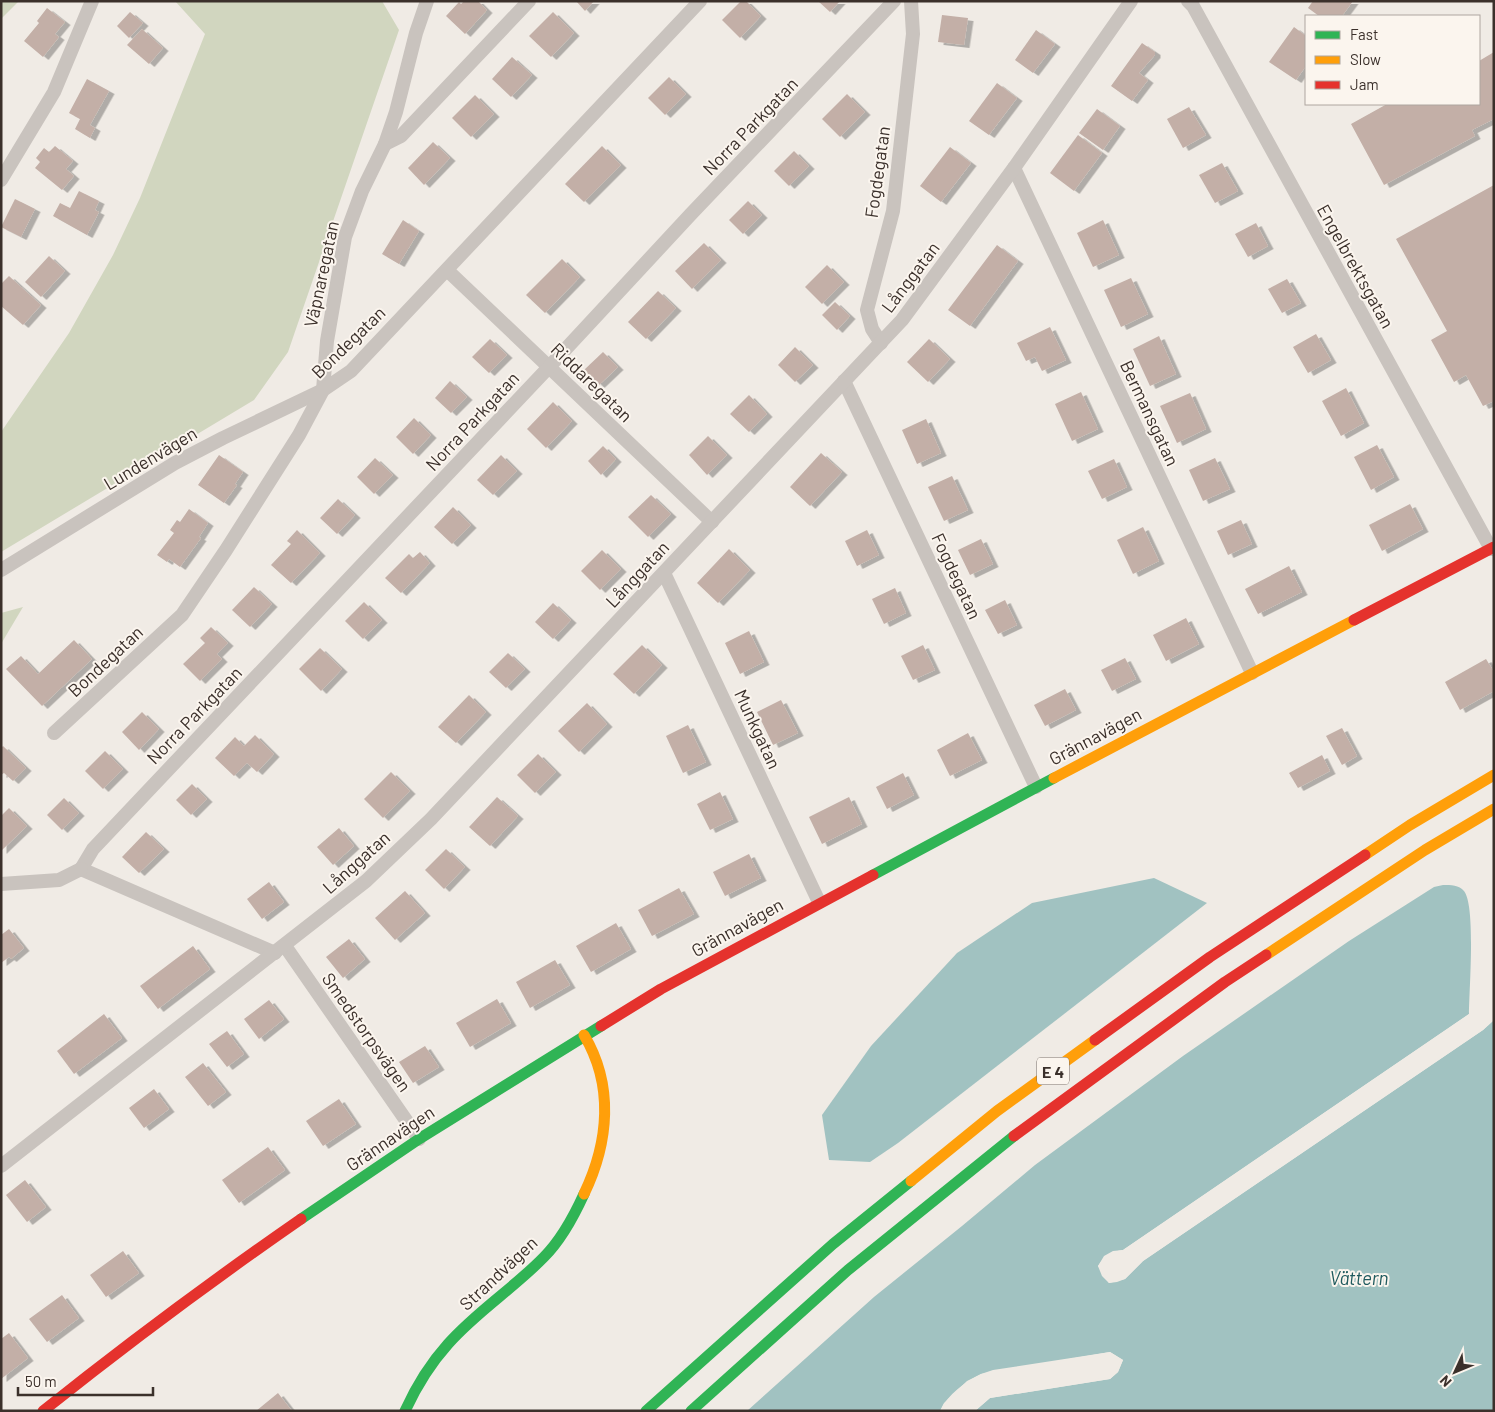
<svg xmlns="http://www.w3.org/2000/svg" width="1495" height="1412" font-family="Barlow,sans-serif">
<defs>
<filter id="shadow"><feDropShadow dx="5.5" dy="3" stdDeviation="0" flood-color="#0004"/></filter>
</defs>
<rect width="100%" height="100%" fill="#f0ebe5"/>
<g fill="#d1d6bf">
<polygon points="1,1 19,1 1,19"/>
<polygon points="175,1 382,1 399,30 288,352 254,400 1,552 1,432 69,333 113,255 140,198 205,34"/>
<polygon points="23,607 1,644 1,613"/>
</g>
<g fill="#a1c2c1">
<polygon points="1154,878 1207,903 898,1143 870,1162 829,1160 822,1115 871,1046 957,953 1032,903"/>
<path d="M 1443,885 C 1451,885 1459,885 1464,891 C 1476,906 1469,991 1469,1014 L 1123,1250 C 1110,1252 1105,1256 1098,1266 L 1109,1283 L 1125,1279 L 1143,1261 L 1483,1030 L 1494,1020 L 1494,1411 L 975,1411 L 990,1398 L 1110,1379 L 1118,1372 L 1123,1360 L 1110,1352 L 981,1374 C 965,1382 948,1394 940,1411 L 747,1411 L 874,1297 L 962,1226 L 1035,1165 L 1183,1056 L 1349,941 L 1434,887 Z"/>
</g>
<g fill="#f0ebe5">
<polygon points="1472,1012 1470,1016 1124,1252 1114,1254 1106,1258 1100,1266 1104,1274 1110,1281 1123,1276 1141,1259 1482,1028 1494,1017 1494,1020 1483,1030 1143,1261 1125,1279 1117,1282 1109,1283 1102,1276 1098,1266 1104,1256 1113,1251 1123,1250"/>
<polygon points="1110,1352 1123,1360 1118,1372 1110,1379 990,1398 975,1411 972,1411 979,1403 990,1396 1109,1377 1116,1370 1120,1361 1109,1354 993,1373 982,1376 969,1383 946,1404 943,1411 940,1411 944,1403 967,1381 981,1374 993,1370"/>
</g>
<g fill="#c3afa7" filter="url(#shadow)">
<polygon points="464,1 478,1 487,10 465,34 446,16 459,2 461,4"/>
<polygon points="576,1 594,1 585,11"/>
<polygon points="741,1 746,1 761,16 740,38 722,20"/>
<polygon points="818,1 840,1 830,12"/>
<polygon points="1313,1 1353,1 1342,16 1319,16 1308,8"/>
<polygon points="47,8 65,22 55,34 59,37 43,57 24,41 39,23 37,21"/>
<polygon points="130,12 143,23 129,38 117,26"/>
<polygon points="553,12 574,33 551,57 529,36"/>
<polygon points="942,15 968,18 964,45 938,42"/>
<polygon points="1294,27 1306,36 1306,66 1296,80 1269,62"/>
<polygon points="142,29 163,48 149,64 127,45"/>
<polygon points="1036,30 1055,44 1033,73 1015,60"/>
<polygon points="1142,43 1155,52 1155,55 1139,73 1148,80 1132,101 1111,86"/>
<polygon points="1494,52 1494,119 1472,130 1475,136 1384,185 1351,124 1387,104 1479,104 1479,61"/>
<polygon points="512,57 532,75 511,97 492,79"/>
<polygon points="669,77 686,94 665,115 648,98"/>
<polygon points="87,79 109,91 90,125 95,128 90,138 75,129 80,119 69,113"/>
<polygon points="997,83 1017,98 989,135 969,121"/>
<polygon points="847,94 865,112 840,137 822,119"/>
<polygon points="475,95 494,114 471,137 452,118"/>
<polygon points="1189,107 1206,135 1183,148 1167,119"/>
<polygon points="1097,109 1120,126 1103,150 1079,133"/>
<polygon points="1078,135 1102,153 1074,191 1050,173"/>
<polygon points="433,142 450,158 424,185 408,168"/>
<polygon points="55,146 73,161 66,169 74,176 62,190 35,168 40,162 36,158 44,148 49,152"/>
<polygon points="602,146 621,165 584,202 565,184"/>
<polygon points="950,147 971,163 941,202 920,186"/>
<polygon points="794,151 809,166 789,186 774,171"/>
<polygon points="1222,163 1238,191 1215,203 1199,175"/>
<polygon points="1494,185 1494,401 1483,406 1466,375 1454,382 1431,340 1447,331 1396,239"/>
<polygon points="79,191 99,201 95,210 99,212 87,235 53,216 60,203 70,208"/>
<polygon points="15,199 35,209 21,237 1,227"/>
<polygon points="748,201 762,215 743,234 729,220"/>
<polygon points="403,220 419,231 399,264 382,254"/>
<polygon points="1103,220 1119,255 1093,267 1077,233"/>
<polygon points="1256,223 1268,246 1248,257 1235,234"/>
<polygon points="704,243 721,260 692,289 675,271"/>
<polygon points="997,245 1018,261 970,326 948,310"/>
<polygon points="49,256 65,271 41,297 25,282"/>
<polygon points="562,259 580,277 545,313 526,295"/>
<polygon points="827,265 844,282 822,304 805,287"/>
<polygon points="9,276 41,305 23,325 1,306 1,284"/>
<polygon points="1131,278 1148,314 1121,327 1104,290"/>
<polygon points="1287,279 1301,303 1282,313 1268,289"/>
<polygon points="658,291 676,308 646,339 628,322"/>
<polygon points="835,302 850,316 837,330 822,315"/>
<polygon points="1050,327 1066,360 1042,371 1035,357 1026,361 1017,343"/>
<polygon points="1316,334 1331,360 1308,373 1293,347"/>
<polygon points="1159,336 1176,374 1150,386 1133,349"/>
<polygon points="490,339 507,355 489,373 472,357"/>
<polygon points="929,339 950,359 928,382 907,362"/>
<polygon points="795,347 813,365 795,382 778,365"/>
<polygon points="603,352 618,367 599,385 584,370"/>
<polygon points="450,381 467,397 451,413 435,398"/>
<polygon points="1346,388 1364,423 1341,436 1322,401"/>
<polygon points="1081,392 1098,429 1072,441 1055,404"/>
<polygon points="1190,393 1206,429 1177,443 1160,406"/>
<polygon points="749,395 767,414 749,432 730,414"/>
<polygon points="553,402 572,421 546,448 527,429"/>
<polygon points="414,418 431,435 413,454 396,437"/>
<polygon points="926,419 941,453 917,464 902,430"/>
<polygon points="708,436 727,455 707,475 689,455"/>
<polygon points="1377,445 1394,477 1371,490 1354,457"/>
<polygon points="603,446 616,459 601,475 588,461"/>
<polygon points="821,453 842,472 810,506 790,487"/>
<polygon points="219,455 243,472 235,484 237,485 224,503 198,485"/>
<polygon points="501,455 517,471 493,495 477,480"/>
<polygon points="375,458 393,475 374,494 357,477"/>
<polygon points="1215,458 1230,489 1203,501 1189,470"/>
<polygon points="1114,459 1127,487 1102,499 1088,471"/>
<polygon points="952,476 968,510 944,521 928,487"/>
<polygon points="651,495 671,514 648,537 628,517"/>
<polygon points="338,499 355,515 337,534 320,518"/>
<polygon points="1410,504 1423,529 1382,551 1369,525"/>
<polygon points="453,507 471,525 452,544 434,527"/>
<polygon points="189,509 208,523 199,537 201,538 180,567 169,559 167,562 157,555 174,533 170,530 177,520 180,522"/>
<polygon points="1241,520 1252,544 1228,555 1217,531"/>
<polygon points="1143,527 1159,561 1133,574 1117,540"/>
<polygon points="297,530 320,553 291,583 271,565 291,544 287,541"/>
<polygon points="867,530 879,555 857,566 845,541"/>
<polygon points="981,539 993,564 970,575 958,550"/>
<polygon points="729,549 750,570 718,603 697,583"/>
<polygon points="602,550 621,569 600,590 581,571"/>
<polygon points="420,552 430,563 401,593 385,578 409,554 413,558"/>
<polygon points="1289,566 1302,592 1258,614 1245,589"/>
<polygon points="254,587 272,604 250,627 232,610"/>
<polygon points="895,588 906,613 884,624 872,599"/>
<polygon points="1005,600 1017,625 998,634 985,610"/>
<polygon points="364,602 382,620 363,639 345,621"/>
<polygon points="553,603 571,620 553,639 535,622"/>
<polygon points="1186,618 1199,644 1166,661 1153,635"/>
<polygon points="211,627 228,643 217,654 222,659 200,681 183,664 205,643 200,638"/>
<polygon points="749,631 764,662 740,674 725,643"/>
<polygon points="74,640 92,659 42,706 6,669 21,656 38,674"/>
<polygon points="642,645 662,665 634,694 613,674"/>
<polygon points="923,645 935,670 913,680 901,656"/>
<polygon points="320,648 342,669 321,691 299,669"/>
<polygon points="508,653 525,669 506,688 489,672"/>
<polygon points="1125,658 1136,679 1112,691 1101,670"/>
<polygon points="1486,659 1494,672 1494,691 1460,710 1445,682"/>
<polygon points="1065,689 1076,710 1045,726 1034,705"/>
<polygon points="469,695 486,712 456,743 438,727"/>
<polygon points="781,700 798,733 773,745 757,712"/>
<polygon points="587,703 607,724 579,752 558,731"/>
<polygon points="142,712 159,729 139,750 122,732"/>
<polygon points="688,725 706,762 683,773 666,736"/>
<polygon points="1342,728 1357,756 1342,765 1326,736"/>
<polygon points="968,733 982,760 950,776 937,750"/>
<polygon points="255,735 274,754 257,772 247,763 234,776 215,758 235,737 244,746"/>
<polygon points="3,746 26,768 13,781 4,773 1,775 1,748"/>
<polygon points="105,751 123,769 103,789 85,771"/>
<polygon points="538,754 556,772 535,793 517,775"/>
<polygon points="1322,755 1330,771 1298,788 1289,773"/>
<polygon points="391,772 410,791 383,818 364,799"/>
<polygon points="903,773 914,795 887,809 876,787"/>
<polygon points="192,784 207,799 191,815 176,800"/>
<polygon points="720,792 733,819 710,830 697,804"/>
<polygon points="497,797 518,816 490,846 469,827"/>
<polygon points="849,797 862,824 822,844 809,817"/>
<polygon points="64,798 79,813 62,830 47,815"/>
<polygon points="9,808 27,826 1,851 1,816"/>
<polygon points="339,828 354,846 333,865 317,847"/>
<polygon points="146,832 164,849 139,873 122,857"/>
<polygon points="446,849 465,867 444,889 425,870"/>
<polygon points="749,854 761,878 725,896 713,872"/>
<polygon points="269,882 284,902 262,919 247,899"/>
<polygon points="679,888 694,914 652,936 638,910"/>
<polygon points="405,891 425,913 395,940 375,918"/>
<polygon points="616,923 631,949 591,972 576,946"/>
<polygon points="9,929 24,948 11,959 9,957 1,963 1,935"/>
<polygon points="349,939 365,959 343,978 326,957"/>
<polygon points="193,946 210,969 158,1009 140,986"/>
<polygon points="555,960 570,985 530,1008 516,982"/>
<polygon points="497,999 511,1023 470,1047 456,1023"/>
<polygon points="269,1000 284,1019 259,1039 244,1019"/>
<polygon points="104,1014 122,1038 74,1074 57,1051"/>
<polygon points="227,1031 244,1054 227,1067 209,1044"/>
<polygon points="425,1046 439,1067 413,1083 399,1062"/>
<polygon points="203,1063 226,1092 208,1106 185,1077"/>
<polygon points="154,1089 169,1109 144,1128 129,1108"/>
<polygon points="339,1099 356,1124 323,1146 306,1121"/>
<polygon points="268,1147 285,1170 239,1203 222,1180"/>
<polygon points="25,1180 46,1207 27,1222 6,1195"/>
<polygon points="123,1251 139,1273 106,1297 90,1275"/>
<polygon points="62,1295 79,1318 47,1342 29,1319"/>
<polygon points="9,1333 28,1358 1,1379 1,1339"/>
<polygon points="278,1393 292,1411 256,1411"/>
</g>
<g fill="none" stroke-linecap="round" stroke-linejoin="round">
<g stroke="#c9c3be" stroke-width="14">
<polyline points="1188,1 1193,6 1491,549"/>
<polyline points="385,144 401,136 529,1"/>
<polyline points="1014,168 1252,673"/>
<polyline points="1,180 54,92 92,1"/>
<polyline points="447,270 712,522"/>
<polyline points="881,343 872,329 867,310 893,211 913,34 911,1"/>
<polyline points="844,381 1036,787"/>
<polyline points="323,390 327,341 345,237 362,191 385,144 396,112 416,33 427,1"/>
<polyline points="1,570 175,463 223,438 323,390"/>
<polyline points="664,573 819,902"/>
<polyline points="54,733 182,615 226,550 299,435 323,390 351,371 700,1"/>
<polyline points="81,869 93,849 549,367 691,214 894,1"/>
<polyline points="81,869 275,953"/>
<polyline points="1,884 59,880 81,869"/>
<polyline points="285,946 419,1139"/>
<polyline points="1,1166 366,881 431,819 902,320 1014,168 1131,1"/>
</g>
<g stroke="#30b455" stroke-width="11">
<polyline points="873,875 1054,778"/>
<polyline points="301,1219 419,1139 601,1026"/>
<path d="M 405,1411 C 416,1387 430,1364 448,1344 C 476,1312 514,1288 544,1257 C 561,1240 574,1216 584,1194"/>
<polyline points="646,1411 833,1244 911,1181"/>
<polyline points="691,1411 848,1270 1014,1136"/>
</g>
<g stroke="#ff9f0a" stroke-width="11">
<polyline points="1054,778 1354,620"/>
<polyline points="1365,855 1410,825 1494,775"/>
<polyline points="1266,955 1425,850 1494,809"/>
<path d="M 584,1035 C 614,1085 609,1142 584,1194"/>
<polyline points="911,1181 997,1111 1095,1040"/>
</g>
<g stroke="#e5322d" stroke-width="11">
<polyline points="1354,620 1494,547"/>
<polyline points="601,1026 661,989 873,875"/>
<polyline points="1095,1040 1210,957 1365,855"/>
<polyline points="1014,1136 1225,982 1266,955"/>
<path d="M 43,1411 C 127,1344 213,1280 301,1219"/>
</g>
</g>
<g text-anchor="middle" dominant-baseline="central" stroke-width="4" stroke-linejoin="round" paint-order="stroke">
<rect fill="#fbf5ee" stroke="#756b66" stroke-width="1" x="1037" y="1057.5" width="32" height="27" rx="4"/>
<g font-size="16" font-weight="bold" fill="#3b302b">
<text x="1053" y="1071">E 4</text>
</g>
<g font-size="18" fill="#3b302b" stroke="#fbf5ee">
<text transform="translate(750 126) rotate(-46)">Norra Parkgatan</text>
<text transform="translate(877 172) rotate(-82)">Fogdegatan</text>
<text transform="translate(1356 266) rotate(61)">Engelbrektsgatan</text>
<text transform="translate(321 274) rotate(-78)">Väpnaregatan</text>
<text transform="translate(910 277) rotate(-53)">Långgatan</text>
<text transform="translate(348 342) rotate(-44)">Bondegatan</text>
<text transform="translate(592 382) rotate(44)">Riddaregatan</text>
<text transform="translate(1150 413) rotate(65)">Bermansgatan</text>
<text transform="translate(472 421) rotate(-47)">Norra Parkgatan</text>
<text transform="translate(150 458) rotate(-31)">Lundenvägen</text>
<text transform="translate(637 574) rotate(-47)">Långgatan</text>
<text transform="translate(957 576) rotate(65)">Fogdegatan</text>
<text transform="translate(105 661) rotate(-43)">Bondegatan</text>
<text transform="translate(194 715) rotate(-46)">Norra Parkgatan</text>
<text transform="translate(758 729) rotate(65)">Munkgatan</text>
<text transform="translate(1095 736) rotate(-28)">Grännavägen</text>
<text transform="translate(356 862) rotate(-42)">Långgatan</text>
<text transform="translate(737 927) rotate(-29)">Grännavägen</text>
<text transform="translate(367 1032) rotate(55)">Smedstorpsvägen</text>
<text transform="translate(390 1138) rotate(-34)">Grännavägen</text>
<text transform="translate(498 1273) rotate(-43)">Strandvägen</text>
</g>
<g font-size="19" font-style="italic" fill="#1f5a5e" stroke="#fbf5ee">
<text x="1359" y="1277">Vättern</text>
</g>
</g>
<rect width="1495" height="1412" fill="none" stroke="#3b302b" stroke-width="5"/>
<rect x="1305" y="15" width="175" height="90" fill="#fbf5ee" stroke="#aea6a0"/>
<rect x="1315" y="31" width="25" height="8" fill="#30b455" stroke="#aea6a0"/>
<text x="1350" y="40" font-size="15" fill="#3b302b">Fast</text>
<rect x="1315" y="56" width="25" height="8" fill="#ff9f0a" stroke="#aea6a0"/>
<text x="1350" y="65" font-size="15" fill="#3b302b">Slow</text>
<rect x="1315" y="81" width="25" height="8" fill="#e5322d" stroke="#aea6a0"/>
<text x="1350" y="90" font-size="15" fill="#3b302b">Jam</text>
<g transform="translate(1455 1372) rotate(226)" stroke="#fbf5ee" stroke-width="4" paint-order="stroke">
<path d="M0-4L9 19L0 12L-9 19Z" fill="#3b302b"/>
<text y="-8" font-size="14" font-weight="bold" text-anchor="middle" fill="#3b302b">N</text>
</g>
<path d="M18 1387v8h135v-8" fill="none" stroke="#3b302b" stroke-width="2.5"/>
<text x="25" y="1387" font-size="15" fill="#3b302b" stroke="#fbf5ee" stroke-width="4" paint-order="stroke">50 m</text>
</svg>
